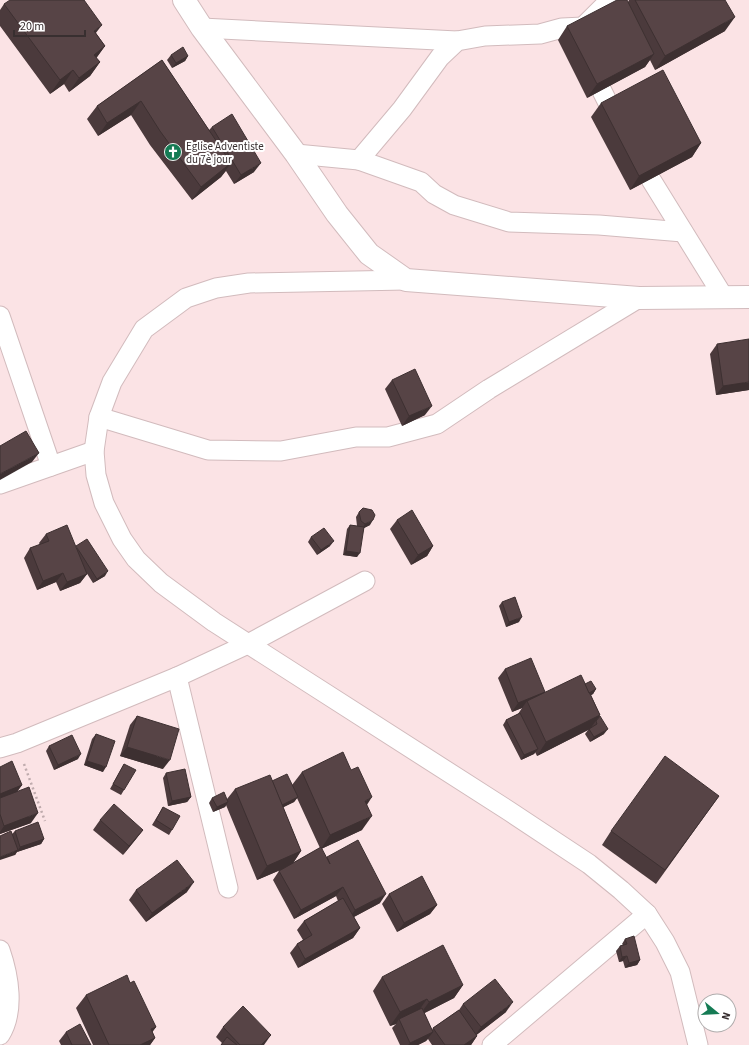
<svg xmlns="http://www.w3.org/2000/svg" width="749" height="1045" font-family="'Source Sans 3',sans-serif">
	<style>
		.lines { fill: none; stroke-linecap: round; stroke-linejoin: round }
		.street-casing { stroke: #d2bbbd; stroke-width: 21 }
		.secondary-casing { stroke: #d2bbbd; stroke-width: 24 }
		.path { stroke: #bfabad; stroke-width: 2.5; stroke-dasharray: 2 3; stroke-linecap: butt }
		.street { stroke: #fff; stroke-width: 19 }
		.secondary { stroke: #fff; stroke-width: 22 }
		.wall { fill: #4b3a3c; fill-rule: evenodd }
		.shaded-wall { fill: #3d3031 }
		.building { fill: #574446; stroke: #3d3031 }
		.labels { text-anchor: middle; stroke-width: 4; stroke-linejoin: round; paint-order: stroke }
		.poi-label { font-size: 11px; fill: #382f30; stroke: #fff; text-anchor: start }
	</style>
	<rect width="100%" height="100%" fill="#fbe3e5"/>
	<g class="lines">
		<g class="street-casing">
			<g id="street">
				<polyline points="584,26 610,0"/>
				<polyline points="202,28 457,41"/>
				<polyline points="594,67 599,85 618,123"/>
				<polyline points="296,154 359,160 402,109 440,57 457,41 485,36 540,34 562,28 583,27"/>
				<polyline points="637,157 723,296"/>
				<polyline points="359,160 421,182 434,194 454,205 509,222 599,225 683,232"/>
				<polyline points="406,280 249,283 216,288 186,298 144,329 112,382 99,417 94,451 96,475 104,503 122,539 136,559 161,583 214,622 509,811 589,864 621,890 647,914 665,942 680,972 698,1045"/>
				<polyline points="0,316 51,466"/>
				<polyline points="99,417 208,450 281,451 356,437 388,437 437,424 489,389 639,298"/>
				<polyline points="0,484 94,451"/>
				<polyline points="177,677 228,888"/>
				<polyline points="0,748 17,743 177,677 248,644 365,581"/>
				<path d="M 0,950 C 9,976 15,1011 0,1035"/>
				<polyline points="492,1045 647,914"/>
			</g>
		</g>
		<g class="secondary-casing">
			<polyline id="secondary" points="184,0 202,28 296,154 337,214 369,254 406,280 639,298 749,297"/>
		</g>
		<polyline class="path" points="24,764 45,821"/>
		<use href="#street" class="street"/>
		<use href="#secondary" class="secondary"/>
	</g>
	<g class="wall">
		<polygon points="629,0 725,0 725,31 655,70 650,60 645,67 587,98 558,40 567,26 628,2"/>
		<polygon points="4,4 96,33 105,46 96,58 100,62 90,76 69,92 64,84 50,94 0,26 0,10"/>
		<polygon points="171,55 188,56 185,61 172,68 167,60"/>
		<polygon points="162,60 209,130 212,127 254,172 234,184 226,171 221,177 192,200 150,145 131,115 98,136 87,119 97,106"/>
		<polygon points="601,103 701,143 692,157 630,190 591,117"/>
		<polygon points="717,344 749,390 716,395 710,354"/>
		<polygon points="392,380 425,415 402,426 385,389"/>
		<polygon points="359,512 370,525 364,528 357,557 343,555 347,529 350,525 357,526 356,517"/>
		<polygon points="397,520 433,546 427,556 411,565 390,529"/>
		<polygon points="46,534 76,547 105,576 93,583 86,572 87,574 80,583 60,591 56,582 37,590 24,558 30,548 40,545 39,543"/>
		<polygon points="311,537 330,546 317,555 308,542"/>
		<polygon points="502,602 519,622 506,627 499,606"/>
		<polygon points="505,669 545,692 544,693 585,684 596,689 593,694 591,695 600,715 599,716 604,734 590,742 585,734 588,730 537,756 535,752 534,754 521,760 503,725 506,720 518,714 522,708 512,712 498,678"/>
		<polygon points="137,716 163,769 120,756 130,725"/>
		<polygon points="96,734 103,772 84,765 92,739"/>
		<polygon points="49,746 78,759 54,770 46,751"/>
		<polygon points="124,764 124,790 121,795 110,789"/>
		<polygon points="0,767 22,785 17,792 31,823 0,834"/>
		<path d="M 302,772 L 367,805 L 362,830 L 321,849 L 326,858 L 327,857 L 380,903 L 354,917 L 360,928 L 353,938 L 298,968 L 290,953 L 297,944 L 303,940 L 297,930 L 304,921 L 338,901 L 336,896 L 294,919 L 273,880 L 279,871 L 285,868 L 257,880 L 226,805 L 225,807 L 213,812 L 209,803 L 212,798 L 227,799 L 235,789 L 272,781 L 292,785 ZM 297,798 L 320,848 L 293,863 L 301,851 L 283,807 L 294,802 Z"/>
		<polygon points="166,773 191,797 187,802 168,806 163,778"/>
		<polygon points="719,796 656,884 602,845 611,831"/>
		<polygon points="163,807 172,830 169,835 152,825 160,812"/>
		<polygon points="100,820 143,830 136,839 123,855 93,830"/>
		<polygon points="15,831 44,839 41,844 17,852 15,855 12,834"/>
		<polygon points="136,890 187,892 146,922 129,900"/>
		<polygon points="389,894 437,905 430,914 397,932 382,904"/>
		<polygon points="625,939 640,960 637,965 625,968 623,961 619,962 616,951 620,946 623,945 622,944"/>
		<polygon points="382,977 463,985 454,998 424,1013 432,1030 433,1028 459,1010 463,1004 506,1012 476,1035 477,1036 471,1045 432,1045 428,1039 426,1041 418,1045 400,1045 392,1028 396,1024 390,1026 373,991"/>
		<polygon points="130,983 156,1027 152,1032 155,1038 150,1045 93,1045 76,1008 86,995"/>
		<polygon points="223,1027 264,1045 221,1045 222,1043 216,1037"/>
		<polygon points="66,1032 91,1045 61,1045 59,1041"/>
	</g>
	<g class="shaded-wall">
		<polygon points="735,17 725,31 655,70 665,56"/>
		<polygon points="102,25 92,38 94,31"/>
		<polygon points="105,46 95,60 94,55"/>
		<polygon points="654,54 645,67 587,98 597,84"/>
		<polygon points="188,56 185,61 172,68 176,63"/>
		<polygon points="100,62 90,76 69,92 79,78"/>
		<polygon points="73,70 64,84 50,94 60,80"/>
		<polygon points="141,101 131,115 98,136 107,123"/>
		<polygon points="701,143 692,157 630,190 639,176"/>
		<polygon points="231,163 221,177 192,200 201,187"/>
		<polygon points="261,163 254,172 234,184 241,175"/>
		<polygon points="749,382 749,390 716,395 723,386"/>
		<polygon points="432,406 425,415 402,426 409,416"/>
		<polygon points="39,453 32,462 0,480 0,474"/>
		<polygon points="373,520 370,525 362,529 365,524"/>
		<polygon points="334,541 330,546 317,555 321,550"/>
		<polygon points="433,546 427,556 411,565 418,555"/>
		<polygon points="346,551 360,553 357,557 343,555"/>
		<polygon points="108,571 105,576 93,583 97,579"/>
		<polygon points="63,573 56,582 37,590 43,581"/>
		<polygon points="87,574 80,583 60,591 67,582"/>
		<polygon points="522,617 519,622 506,627 509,622"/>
		<polygon points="596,689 593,694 584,699 587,694"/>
		<polygon points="545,692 538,701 527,701 522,708 512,712 518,703"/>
		<polygon points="600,715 590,729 589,729 588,730 537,756 546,742"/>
		<polygon points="608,729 604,734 590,742 594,737"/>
		<polygon points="127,747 170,760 163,769 120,756"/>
		<polygon points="538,749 534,754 521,760 524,755"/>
		<polygon points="81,754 78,759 54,770 58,765"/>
		<polygon points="87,761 106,767 103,772 84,765"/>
		<polygon points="22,785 15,794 0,801 0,794"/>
		<polygon points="191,797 187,802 168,806 172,801"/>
		<polygon points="298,797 294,802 278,810 282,805"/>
		<polygon points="372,797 363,811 365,801"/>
		<polygon points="228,802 225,807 213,812 217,807"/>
		<polygon points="38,813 31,823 0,834 0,832 4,826"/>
		<polygon points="372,816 362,830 321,849 330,835"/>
		<polygon points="143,830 136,839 123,855 129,846"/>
		<polygon points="44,839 41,844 17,852 20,847"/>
		<polygon points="18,850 15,855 0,860 0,857"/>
		<polygon points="301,851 292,865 257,880 267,866"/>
		<polygon points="194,882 187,892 146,922 152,913"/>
		<polygon points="343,887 336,896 294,919 301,910"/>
		<polygon points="386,894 380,903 348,920 355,910"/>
		<polygon points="437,905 430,914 397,932 404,923"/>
		<polygon points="360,928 353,938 298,968 305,959"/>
		<polygon points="627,956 623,961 619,962 622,957"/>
		<polygon points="640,960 637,965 625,968 629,963"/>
		<polygon points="463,985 454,998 419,1016 429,1002"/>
		<polygon points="427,999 417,1013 399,1019 396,1024 390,1026 400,1012"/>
		<polygon points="513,1002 506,1012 474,1037 481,1027"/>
		<polygon points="156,1027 146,1041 151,1029"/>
		<polygon points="433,1032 426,1041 418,1045 408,1045 410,1043"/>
		<polygon points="271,1035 264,1045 261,1045"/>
		<polygon points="477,1036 471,1045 464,1045"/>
		<polygon points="155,1038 150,1045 140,1045"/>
	</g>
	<g class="building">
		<polygon points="10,0 84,0 102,25 94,31 105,46 94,55 100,62 79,78 73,70 60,80 4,4"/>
		<polygon points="617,0 627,0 654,54 597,84 567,26"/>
		<polygon points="635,0 725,0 735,17 665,56"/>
		<polygon points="183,47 188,56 176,63 171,55"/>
		<polygon points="162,60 231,163 201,187 160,131 141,101 107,123 97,106"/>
		<polygon points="663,70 701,143 639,176 601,103"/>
		<polygon points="232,114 261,163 241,175 212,127"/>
		<polygon points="749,339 749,382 723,386 717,344"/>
		<polygon points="415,369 432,406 409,416 392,380"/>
		<polygon points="26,431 39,453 0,474 0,446"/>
		<polygon points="363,508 372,510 375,515 373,520 365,524 361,521 359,512"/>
		<polygon points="412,510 433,546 418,555 397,520"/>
		<polygon points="67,525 87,574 67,582 63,573 43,581 30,548 49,541 46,534"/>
		<polygon points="350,525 364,527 360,553 346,551"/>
		<polygon points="324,528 334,541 321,550 311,537"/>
		<polygon points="87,539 108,571 97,579 76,546"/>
		<polygon points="515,597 522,617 509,622 502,602"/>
		<polygon points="531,658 545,692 518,703 505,669"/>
		<polygon points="581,675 600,715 546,742 527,701"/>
		<polygon points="591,681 596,689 589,693 585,684"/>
		<polygon points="520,713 538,749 524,755 506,720"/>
		<polygon points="137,716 179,729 170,760 127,747"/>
		<polygon points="600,716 608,729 594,737 589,729 597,724 596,721"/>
		<polygon points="96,734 115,741 106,767 87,761"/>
		<polygon points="72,735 81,754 58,765 49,746"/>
		<polygon points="343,752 351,770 358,767 372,797 365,801 372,816 330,835 302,772"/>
		<polygon points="665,756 719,796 665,870 611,831"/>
		<polygon points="12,761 22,785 0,794 0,767"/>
		<polygon points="124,764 136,770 124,790 113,784"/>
		<polygon points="185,769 191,797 172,801 166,773"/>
		<polygon points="287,774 298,797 282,805 272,781"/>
		<polygon points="270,775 301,851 267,866 235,789"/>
		<polygon points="29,787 38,813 4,826 0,814 0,798"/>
		<polygon points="224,792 228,802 217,807 212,798"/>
		<polygon points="114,804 143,830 129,846 100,820"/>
		<polygon points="163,807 180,816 172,830 156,820"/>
		<polygon points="38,822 44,839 20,847 15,831"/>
		<polygon points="11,831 18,850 0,857 0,836"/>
		<polygon points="358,840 386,894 355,910 343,887 301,910 279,871 321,847 330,864 327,857"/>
		<polygon points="177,860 194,882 152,913 136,890"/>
		<polygon points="422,876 437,905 404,923 389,894"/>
		<polygon points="343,898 360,928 305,959 297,944 312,935 304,921"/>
		<polygon points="634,936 640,960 629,963 627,956 622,957 620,946 627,944 625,939"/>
		<polygon points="443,945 463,985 429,1002 427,999 400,1012 382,977"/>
		<polygon points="127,975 130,983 134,981 156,1027 151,1029 155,1038 140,1045 109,1045 86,995"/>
		<polygon points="495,979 513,1002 481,1027 463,1004"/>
		<polygon points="243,1006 271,1035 261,1045 240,1045 223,1027"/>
		<polygon points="422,1008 433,1032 410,1043 399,1019"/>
		<polygon points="459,1010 477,1036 464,1045 445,1045 433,1028"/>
		<polygon points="80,1024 91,1045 72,1045 66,1032"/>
		<polygon points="227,1037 237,1045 221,1045"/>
	</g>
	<defs>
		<g id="church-disc" transform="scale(0.9)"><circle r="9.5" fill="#157b54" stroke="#fff"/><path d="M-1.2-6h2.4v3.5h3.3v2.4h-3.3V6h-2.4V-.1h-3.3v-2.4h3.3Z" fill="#fff"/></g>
	</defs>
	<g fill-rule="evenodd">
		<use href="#church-disc" x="173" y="152"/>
	</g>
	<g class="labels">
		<g class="poi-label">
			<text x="186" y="150">Eglise Adventiste<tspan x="186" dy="13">du 7è jour</tspan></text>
		</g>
	</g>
	<g transform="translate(717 1013) rotate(108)"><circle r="19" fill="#ffffff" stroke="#afacac"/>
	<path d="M0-3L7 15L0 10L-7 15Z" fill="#157b54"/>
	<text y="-6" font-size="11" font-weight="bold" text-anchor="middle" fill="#382f30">N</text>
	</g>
	<path d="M14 30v6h71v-6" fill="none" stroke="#382f30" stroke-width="2"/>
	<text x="20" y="30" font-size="12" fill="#382f30" stroke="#ffffff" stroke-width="3" paint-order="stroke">20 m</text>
</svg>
